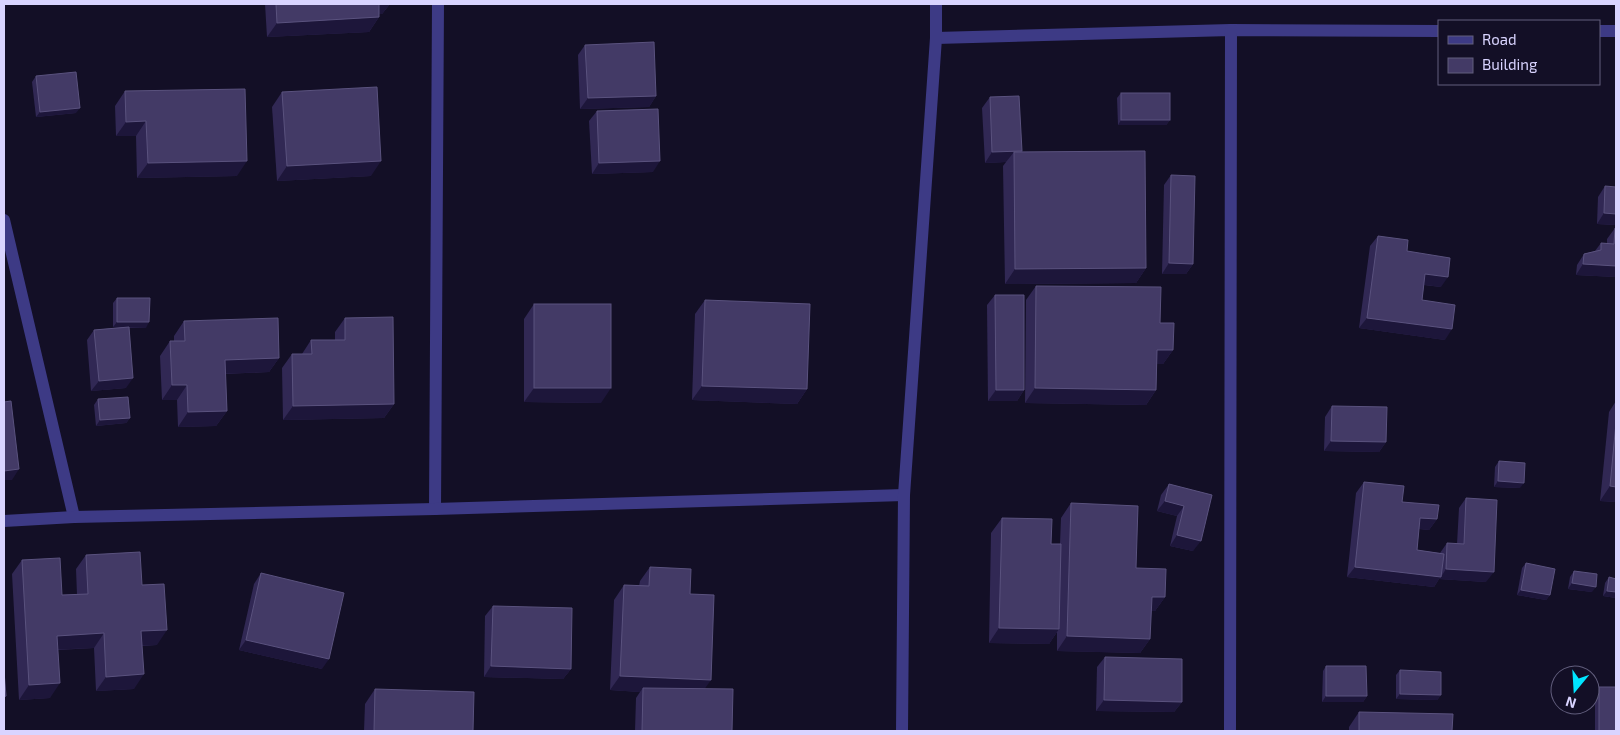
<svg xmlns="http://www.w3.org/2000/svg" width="1620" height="735" font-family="'Exo 2',sans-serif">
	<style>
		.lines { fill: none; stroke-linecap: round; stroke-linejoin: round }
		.minor { stroke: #3d3a85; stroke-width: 12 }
		.wall { fill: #312854 }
		.shaded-wall { fill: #1d163a }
		.building { fill: #433a66; stroke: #5a527e }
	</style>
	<rect width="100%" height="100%" fill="#130f26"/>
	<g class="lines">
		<g class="minor">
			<polyline points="1599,31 1616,31"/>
			<polyline points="936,38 1231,30 1439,31"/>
			<polyline points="4,220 74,517"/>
			<polyline points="435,509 438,4"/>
			<polyline points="4,521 74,517 435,509 904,495"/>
			<polyline points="902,731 904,495 936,38 936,4"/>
			<polyline points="1230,731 1231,30"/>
		</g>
	</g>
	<g class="wall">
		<polygon points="265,4 390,4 382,14 379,14 379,17 369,32 267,37"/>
		<polygon points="585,45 656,96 649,107 580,109 578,55"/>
		<polygon points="36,76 76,113 36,117 32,82"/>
		<polygon points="125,91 237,176 137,178 136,136 116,136 115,106"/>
		<polygon points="282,92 371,176 277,181 272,107"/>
		<polygon points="1121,93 1170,120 1166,125 1118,125 1117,98"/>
		<polygon points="990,97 1022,151 1146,268 1136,283 1005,284 1003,166 1006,162 985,163 982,108"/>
		<polygon points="597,111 653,172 592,174 589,121"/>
		<polygon points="1171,175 1193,264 1186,274 1162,274 1164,185"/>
		<polygon points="1605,186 1616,225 1597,224 1598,197"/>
		<polygon points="1615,228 1616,277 1576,275 1577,265 1584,254 1595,251 1601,243 1607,243 1607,239"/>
		<polygon points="1378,236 1407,251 1441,287 1424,285 1422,300 1445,340 1359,328 1370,246"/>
		<polygon points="1036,286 1160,323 1173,350 1163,364 1157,364 1156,390 1146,405 1025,403 1026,300"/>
		<polygon points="995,295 1024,390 1017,401 988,401 987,305"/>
		<polygon points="117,298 146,328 129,328 126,388 91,391 87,340 94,330 122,327 113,327 113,303"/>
		<polygon points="705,300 807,389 797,404 692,400 695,314"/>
		<polygon points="534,304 601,403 524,402 524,319"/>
		<polygon points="345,318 394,404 384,418 283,420 282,368 292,354 302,354 311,340 335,340 335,332"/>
		<polygon points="184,321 279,358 269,372 225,374 227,411 216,426 178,427 177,400 162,400 160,356 170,341 174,341 174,336"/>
		<polygon points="98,399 130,418 126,423 96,426 94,405"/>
		<polygon points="1616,401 1616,502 1600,501 1609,412"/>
		<polygon points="1332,406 1386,442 1379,452 1324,451 1325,417"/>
		<polygon points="1499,461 1520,488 1494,487 1495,467"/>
		<polygon points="1364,482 1437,519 1429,530 1419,529 1417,550 1440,553 1447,543 1457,544 1459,508 1466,498 1486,582 1439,579 1434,587 1347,577 1356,493"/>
		<polygon points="1169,484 1212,495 1193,551 1170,546 1177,516 1157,511 1161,495"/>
		<polygon points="1071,503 1165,597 1155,611 1151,611 1150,639 1140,653 1057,651 1057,632 1049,644 989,643 991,533 1002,518 1051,544 1060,544 1061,518"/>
		<polygon points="86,555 142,585 157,645 142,646 134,689 96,691 94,648 58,650 50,698 19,700 12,574 22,560 62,595 77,595 76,569"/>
		<polygon points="1526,563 1550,595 1546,600 1517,595 1522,568"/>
		<polygon points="650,567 690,594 704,689 732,731 635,731 636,698 640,692 610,690 614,600 624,585 639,586 640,581"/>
		<polygon points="1574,571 1592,592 1568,589 1570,577"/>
		<polygon points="261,573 322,669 239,650 254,584"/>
		<polygon points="1609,577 1616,579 1616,598 1603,596 1605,583"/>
		<polygon points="493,606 571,669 563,679 484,677 485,616"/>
		<polygon points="1105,657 1182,702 1174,712 1096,711 1097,667"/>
		<polygon points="1326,666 1367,696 1363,702 1322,702 1323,671"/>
		<polygon points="1400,670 1441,695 1437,700 1396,699 1396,675"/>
		<polygon points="1599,687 1616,731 1595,731 1595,692"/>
		<polygon points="375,689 473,731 364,731 365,704"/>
		<polygon points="1359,712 1452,731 1349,731 1349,727"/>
	</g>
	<g class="shaded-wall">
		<polygon points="376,4 390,4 382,14 368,15"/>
		<polygon points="379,17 369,32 267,37 277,23"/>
		<polygon points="656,96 649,107 580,109 588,98"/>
		<polygon points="80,108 76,113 36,117 40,112"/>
		<polygon points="1121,120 1170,120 1166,125 1118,125"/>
		<polygon points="146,121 136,136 116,136 126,122"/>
		<polygon points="1022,151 1014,152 1006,162 985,163 992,152"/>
		<polygon points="247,161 237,176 137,178 148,163"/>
		<polygon points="381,161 371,176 277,181 287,166"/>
		<polygon points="660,161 653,172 592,174 599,163"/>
		<polygon points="1604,213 1616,214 1616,225 1597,224"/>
		<polygon points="1169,263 1193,264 1186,274 1162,274"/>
		<polygon points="1583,264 1616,266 1616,277 1576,275"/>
		<polygon points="1146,268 1136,283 1005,284 1015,269"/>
		<polygon points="1425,274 1448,277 1441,287 1418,284"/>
		<polygon points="1367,318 1452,329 1445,340 1359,328"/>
		<polygon points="117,322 149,322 146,328 113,327"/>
		<polygon points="1157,350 1173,350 1163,364 1147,364"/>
		<polygon points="279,358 269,372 215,374 225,360"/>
		<polygon points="133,378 126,388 91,391 99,381"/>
		<polygon points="172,385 187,385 177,400 162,400"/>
		<polygon points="702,386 807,389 797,404 692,400"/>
		<polygon points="534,388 611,388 601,403 524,402"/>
		<polygon points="1035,388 1156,390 1146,405 1025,403"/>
		<polygon points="996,390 1024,390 1017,401 988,401"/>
		<polygon points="394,404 384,418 283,420 293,406"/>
		<polygon points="227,411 216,426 178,427 188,412"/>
		<polygon points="130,418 126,423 96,426 100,420"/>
		<polygon points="1331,441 1386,442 1379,452 1324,451"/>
		<polygon points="19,469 12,480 4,480 4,471"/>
		<polygon points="1498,481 1524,483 1520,488 1494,487"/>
		<polygon points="1610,486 1616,487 1616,502 1600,501"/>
		<polygon points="1165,501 1184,506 1177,516 1157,511"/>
		<polygon points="1420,518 1437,519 1429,530 1413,528"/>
		<polygon points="1177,535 1201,541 1193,551 1170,546"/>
		<polygon points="1355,567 1441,577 1446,569 1494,572 1486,582 1439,579 1434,587 1347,577"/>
		<polygon points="1572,583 1596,587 1592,592 1568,589"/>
		<polygon points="1521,590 1550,595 1546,600 1517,595"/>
		<polygon points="1607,591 1616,592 1616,598 1603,596"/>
		<polygon points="1152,597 1165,597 1155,611 1142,611"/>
		<polygon points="999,628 1059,629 1049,644 989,643"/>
		<polygon points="167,630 157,645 131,646 141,631"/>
		<polygon points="104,633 94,648 47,650 57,636"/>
		<polygon points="1067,636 1150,639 1140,653 1057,651"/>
		<polygon points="246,640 329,659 322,669 239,650"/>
		<polygon points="491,666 571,669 563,679 484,677"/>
		<polygon points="144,674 134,689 96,691 106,677"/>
		<polygon points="620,676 711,680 701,694 643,688 640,692 610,690"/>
		<polygon points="60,683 50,698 19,700 29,685"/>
		<polygon points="1400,694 1441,695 1437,700 1396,699"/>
		<polygon points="1326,696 1367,696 1363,702 1322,702"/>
		<polygon points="1104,700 1182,702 1174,712 1096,711"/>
	</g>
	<g class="building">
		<polygon points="276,4 379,4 379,17 277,23"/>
		<polygon points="654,42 656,96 588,98 585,45"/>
		<polygon points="76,72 80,108 40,112 36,76"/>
		<polygon points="377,87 381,161 287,166 282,92"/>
		<polygon points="245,89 247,161 148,163 146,121 126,122 125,91"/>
		<rect x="1121" y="93" width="49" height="27"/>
		<polygon points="1019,96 1022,151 992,152 990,97"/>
		<polygon points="658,109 660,161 599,163 597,111"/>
		<polygon points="1145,151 1146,268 1015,269 1014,152"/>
		<polygon points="1171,175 1195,176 1193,264 1169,263"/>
		<polygon points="1605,186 1616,187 1616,214 1604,213"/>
		<polygon points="1615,228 1616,228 1616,266 1583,264 1584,254 1601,250 1601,243 1614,244"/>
		<polygon points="1378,236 1408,240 1407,251 1450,258 1448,277 1425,274 1422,300 1455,305 1452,329 1367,318"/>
		<polygon points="1036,286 1161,287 1160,323 1174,323 1173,350 1157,350 1156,390 1035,388"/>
		<polygon points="995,295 1024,295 1024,390 996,390"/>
		<polygon points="117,298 150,298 149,322 117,322"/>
		<polygon points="705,300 810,304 807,389 702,386"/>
		<rect x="534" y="304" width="77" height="84"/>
		<polygon points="393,317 394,404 293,406 292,354 312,354 311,340 345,340 345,318"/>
		<polygon points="278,318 279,358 225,360 227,411 188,412 187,385 172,385 170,341 185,341 184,321"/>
		<polygon points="129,327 133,378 99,381 94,330"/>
		<polygon points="128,397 130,418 100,420 98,399"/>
		<polygon points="11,401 19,469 4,471 4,402"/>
		<polygon points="1332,406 1387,407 1386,442 1331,441"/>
		<polygon points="1616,423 1616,487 1610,486"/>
		<polygon points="1499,461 1525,463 1524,483 1498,481"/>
		<polygon points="1364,482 1404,486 1402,502 1439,505 1437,519 1420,518 1417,550 1444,554 1441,577 1355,567"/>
		<polygon points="1169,484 1212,495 1201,541 1177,535 1184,506 1165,501"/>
		<polygon points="1466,498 1497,500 1494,572 1446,569 1447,543 1464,544"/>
		<polygon points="1071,503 1138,506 1136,568 1166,569 1165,597 1152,597 1150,639 1067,636"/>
		<polygon points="1002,518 1052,519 1051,544 1061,544 1059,629 999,628"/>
		<polygon points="140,552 142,585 164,584 167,630 141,631 144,674 106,677 104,633 57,636 60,683 29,685 22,560 60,558 62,595 88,594 86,555"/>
		<polygon points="1526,563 1555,569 1550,595 1521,590"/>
		<polygon points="650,567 691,569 690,594 714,595 711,680 620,676 624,585 649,586"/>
		<polygon points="1574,571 1597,574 1596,587 1572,583"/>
		<polygon points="261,573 344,593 329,659 246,640"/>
		<polygon points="1609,577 1616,579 1616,592 1607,591"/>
		<polygon points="493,606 572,608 571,669 491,666"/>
		<polygon points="1105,657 1182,659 1182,702 1104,700"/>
		<polygon points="1326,666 1366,666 1367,696 1326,696"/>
		<polygon points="1400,670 1441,672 1441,695 1400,694"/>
		<polygon points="4,671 6,696 4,697"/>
		<rect x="1599" y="687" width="17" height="44"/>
		<polygon points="643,688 733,689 732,731 642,731"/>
		<polygon points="375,689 474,692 473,731 374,731"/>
		<polygon points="1359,712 1453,714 1452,731 1359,731"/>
	</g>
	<rect width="1620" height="735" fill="none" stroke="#d9d4ff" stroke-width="10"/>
	<rect x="1438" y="20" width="162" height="65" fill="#130f26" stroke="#625e7d"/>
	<rect x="1448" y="36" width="25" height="8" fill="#3d3a85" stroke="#625e7d"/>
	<text x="1482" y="45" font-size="15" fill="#d9d4ff">Road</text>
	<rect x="1448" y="58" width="25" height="15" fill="#433a66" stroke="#625e7d"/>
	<text x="1482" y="70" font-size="15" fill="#d9d4ff">Building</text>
	<g transform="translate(1575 690) rotate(198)"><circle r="24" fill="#130f26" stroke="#625e7d"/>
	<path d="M0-4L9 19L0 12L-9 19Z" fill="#00e5ff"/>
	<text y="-8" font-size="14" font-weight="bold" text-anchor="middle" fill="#d9d4ff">N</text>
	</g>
</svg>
